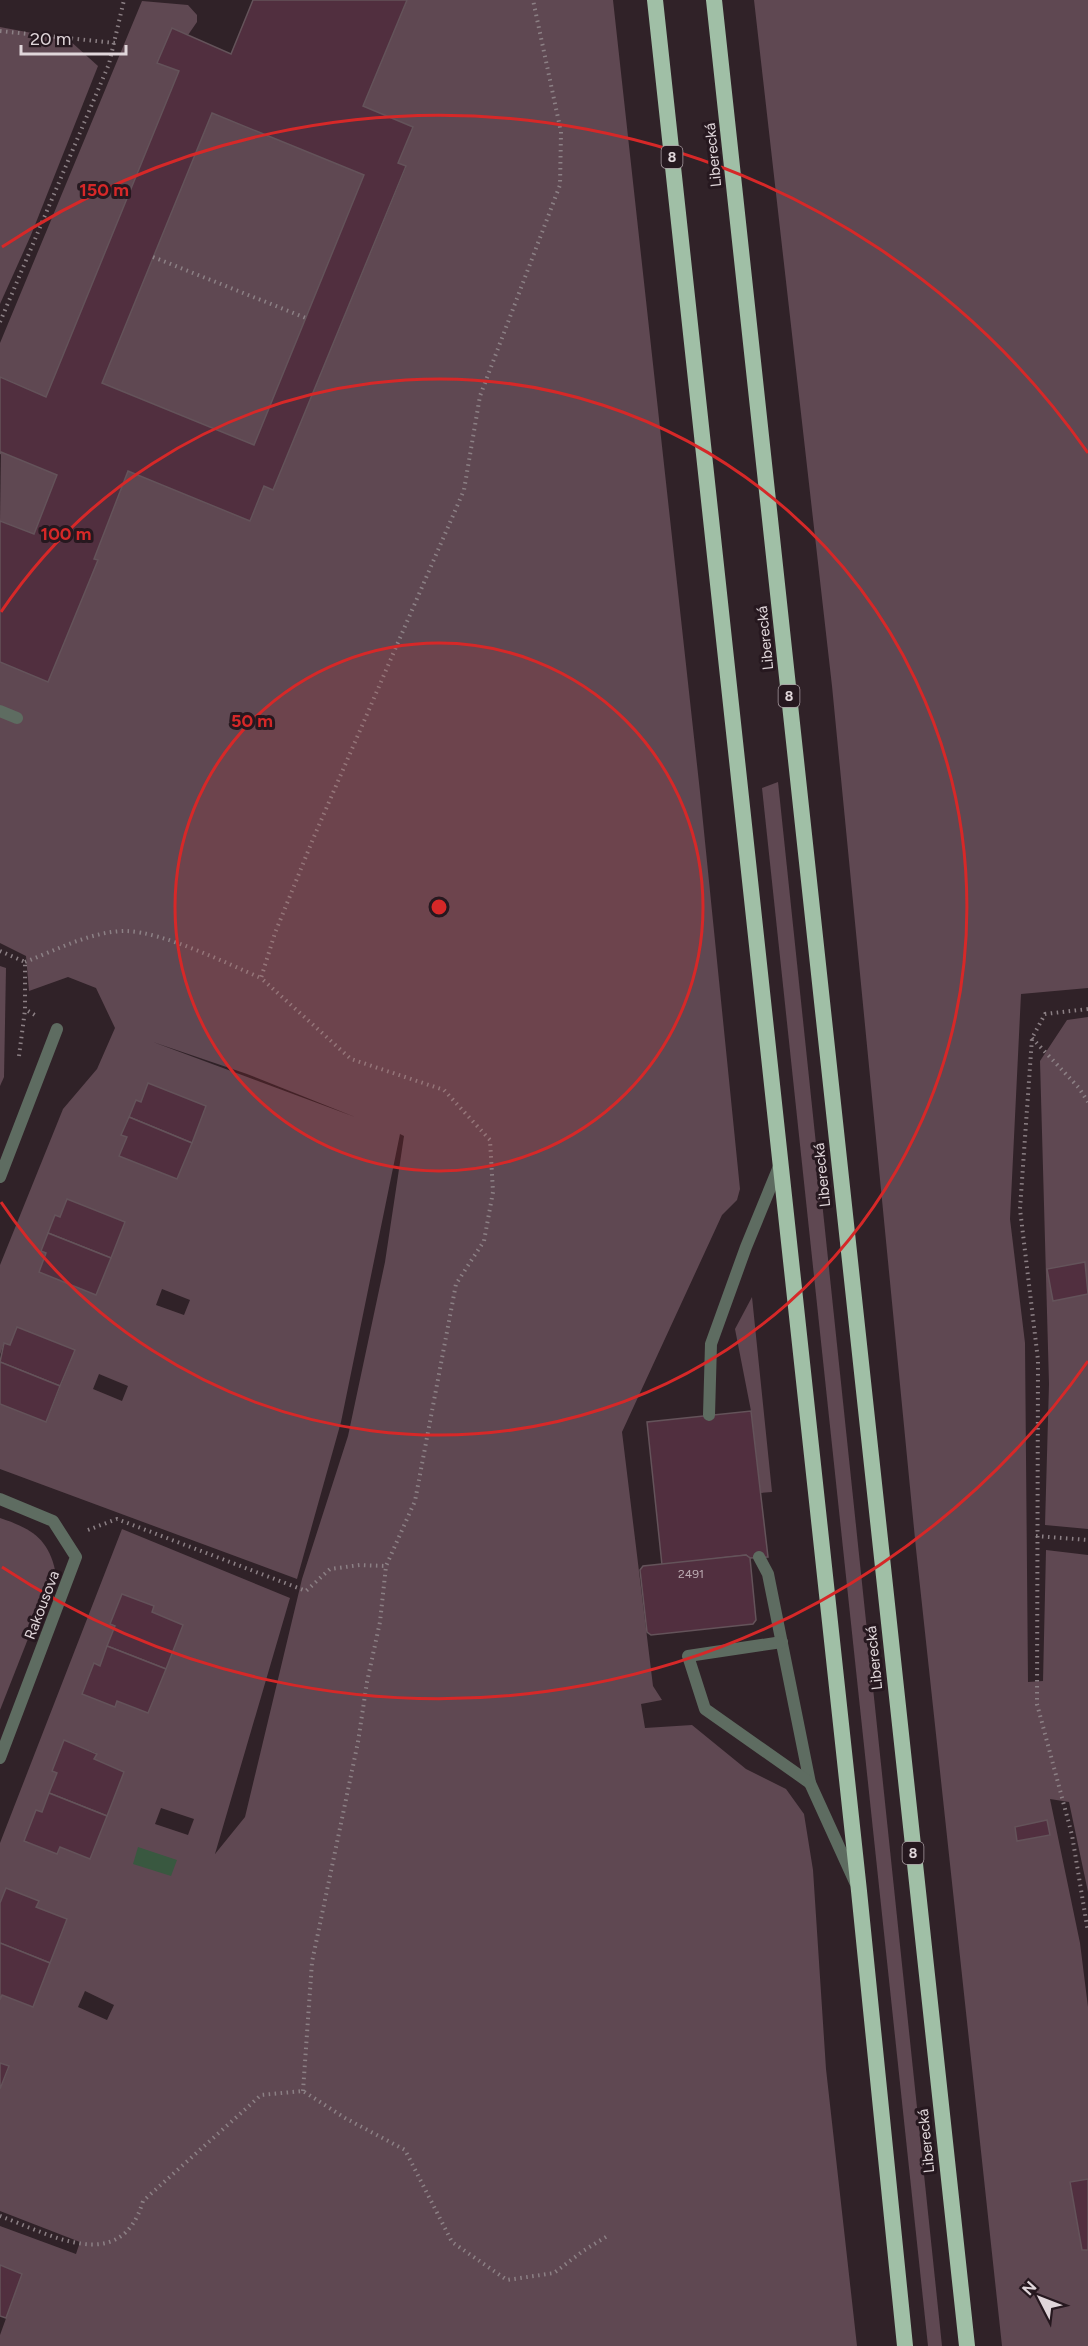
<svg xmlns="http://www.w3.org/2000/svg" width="1088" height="2346" font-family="Figtree,sans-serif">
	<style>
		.green { fill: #5f4852; fill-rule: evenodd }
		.water { fill: #395840 }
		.building { fill: #512f3f; stroke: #64535a; stroke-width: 1.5; fill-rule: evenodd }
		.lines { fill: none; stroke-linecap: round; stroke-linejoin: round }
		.path { stroke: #8c8085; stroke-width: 4; stroke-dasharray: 1.5 4.5; stroke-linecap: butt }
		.service { stroke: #5e6c61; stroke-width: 12 }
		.minor { stroke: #5e6c61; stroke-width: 12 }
		.trunk { stroke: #a0bfa6; stroke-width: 16 }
		.ring { fill: none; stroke: #d62828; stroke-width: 3 }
		.labels { text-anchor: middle; stroke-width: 6; stroke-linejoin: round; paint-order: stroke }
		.number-label { font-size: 12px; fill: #bcacb3 }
		.shield { fill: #26181f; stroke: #a89da2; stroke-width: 1.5 }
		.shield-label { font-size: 14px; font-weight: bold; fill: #e0d6da }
		.street-label { font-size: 15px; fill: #e0d6da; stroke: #26181f }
		.centre { fill: #d62828; stroke: #26181f; stroke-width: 3 }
		.ring-label { font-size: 18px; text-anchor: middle; font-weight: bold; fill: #d62828; stroke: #26181f; stroke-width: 6; stroke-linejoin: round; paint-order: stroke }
	</style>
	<rect width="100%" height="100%" fill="#302228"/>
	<g class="green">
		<path d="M 407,0 L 613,0 L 700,792 L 740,1189 L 737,1200 L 722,1215 L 622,1432 L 653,1686 L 662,1700 L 641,1704 L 645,1728 L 692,1725 L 746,1769 L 786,1789 L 804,1814 L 813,1870 L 826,2069 L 857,2346 L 0,2346 L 0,2335 L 22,2274 L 0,2265 L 0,2226 L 76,2254 L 80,2242 L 0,2211 L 0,2089 L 9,2067 L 0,2063 L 0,2000 L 2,1995 L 33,2007 L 67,1919 L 36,1907 L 38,1901 L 6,1888 L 0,1903 L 0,1843 L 122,1529 L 290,1598 L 215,1854 L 245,1817 L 302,1579 L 348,1436 L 385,1262 L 404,1136 L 400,1134 L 341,1422 L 297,1579 L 0,1469 L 0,1404 L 46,1422 L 75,1350 L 17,1327 L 10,1345 L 4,1343 L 0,1355 L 0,1265 L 63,1109 L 97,1069 L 115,1028 L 96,988 L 68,977 L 29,991 L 26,956 L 0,943 L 0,662 L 97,560 L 94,559 L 128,471 L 250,521 L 264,486 L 273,490 L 406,167 L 398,163 L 363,106 ZM 153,1042 L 247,1074 L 355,1117 ZM 136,1100 L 192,1143 L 177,1179 L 120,1156 L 127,1137 L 121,1135 ZM 67,1199 L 125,1222 L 96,1294 L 39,1272 L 46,1253 L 41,1251 L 55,1216 L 60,1217 ZM 162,1289 L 190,1300 L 184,1315 L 156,1305 ZM 99,1374 L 128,1386 L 122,1401 L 93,1389 ZM 122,1594 L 154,1606 L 152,1612 L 183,1625 L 148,1713 L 117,1701 L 115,1707 L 95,1664 L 100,1666 L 115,1626 L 110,1624 ZM 64,1741 L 96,1753 L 94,1759 L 124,1772 L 90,1859 L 60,1847 L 57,1854 L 42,1812 L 57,1773 L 52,1771 ZM 161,1808 L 194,1819 L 188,1835 L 155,1824 ZM 85,1991 L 114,2005 L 107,2020 L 78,2007 Z"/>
		<polygon points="754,0 1088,0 1088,988 1021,994 1010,1219 1025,1343 1028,1682 1043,1681 1046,1550 1088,1555 1088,1892 1069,1802 1050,1799 1080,1943 1088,2007 1088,2346 1002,2346 916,1549 832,686"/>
		<polygon points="142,1 188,5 197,15 197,22 188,35 172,28 158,62 179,71 46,397 0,377 0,343"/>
		<polygon points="0,27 69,40 98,66 31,235 0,304"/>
		<polygon points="212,113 364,175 254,445 102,383"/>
		<polygon points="1,452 57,475 34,534 0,521"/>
		<polygon points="778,782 942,2346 928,2346 762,788"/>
		<polygon points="0,966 6,968 4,1077 0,1086"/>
		<polygon points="1088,1017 1088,1529 1045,1525 1049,1384 1040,1061 1067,1020"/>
		<polygon points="752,1297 772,1492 760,1493 751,1411 735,1329"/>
		<path d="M 0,1518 C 30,1528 48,1538 55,1570 L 0,1710 Z"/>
	</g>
	<polygon class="water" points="138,1847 177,1860 171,1876 133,1864"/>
	<g class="building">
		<path d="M 253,0 L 407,0 L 363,106 L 413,127 L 398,163 L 406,166 L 273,490 L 264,486 L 250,521 L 128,471 L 94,559 L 98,560 L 48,682 L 0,662 L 0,521 L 34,534 L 57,475 L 1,452 L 0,454 L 0,377 L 46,397 L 179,71 L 157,63 L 172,28 L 231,54 ZM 212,113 L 364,175 L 254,445 L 102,383 Z"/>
		<polygon points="148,1083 206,1106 192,1143 129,1117 136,1100 141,1102"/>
		<polygon points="129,1117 192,1143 177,1179 119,1156 127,1137 121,1135"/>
		<polygon points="67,1199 125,1222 111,1258 48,1233 55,1215 60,1217"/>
		<polygon points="48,1233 111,1258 96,1295 39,1272 46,1253 41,1251"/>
		<polygon points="1085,1262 1088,1294 1053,1301 1047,1269"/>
		<polygon points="17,1327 75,1350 60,1386 0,1362 4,1343 10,1345"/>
		<polygon points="0,1362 60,1386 46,1422 0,1404"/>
		<polygon points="751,1411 768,1557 750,1558 746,1555 662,1565 647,1422"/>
		<polygon points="746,1555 750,1558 756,1620 753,1624 651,1635 647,1632 640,1570 643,1566"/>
		<polygon points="122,1594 154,1606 152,1612 183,1625 166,1669 107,1646 115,1626 110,1624"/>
		<polygon points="107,1646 166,1669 148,1713 117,1701 115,1707 82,1694 94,1663 100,1666"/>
		<polygon points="64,1740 97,1754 94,1759 124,1772 107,1816 49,1793 57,1773 52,1771"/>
		<polygon points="49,1793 107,1816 90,1859 60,1847 57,1854 24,1841 36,1810 42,1812"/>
		<polygon points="1047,1820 1050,1835 1017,1841 1015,1827"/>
		<polygon points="6,1888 39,1901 36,1907 67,1919 50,1963 0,1943 0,1903"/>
		<polygon points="0,1943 50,1963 33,2007 2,1995 0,2000"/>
		<polygon points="0,2063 9,2066 0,2089"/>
		<polygon points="1088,2179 1088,2250 1082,2250 1070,2182"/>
		<polygon points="0,2265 22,2274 6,2318 0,2316"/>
	</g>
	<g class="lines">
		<g class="path">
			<polyline points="0,31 115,43"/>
			<polyline points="153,257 306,318"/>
			<polyline points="0,322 109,64 124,0"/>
			<polyline points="0,951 25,962 25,1009 38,1017"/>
			<path d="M 25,962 C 56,950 92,931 126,931 C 163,932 226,963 261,978"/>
			<polyline points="1088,1009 1045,1014 1032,1038 1020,1209 1038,1360 1037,1704 1072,1835 1088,1932"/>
			<polyline points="1032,1038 1079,1088 1088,1102"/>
			<polyline points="19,1056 25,1010"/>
			<polyline points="88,1530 117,1519 306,1591 330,1569 360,1565 386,1566"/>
			<polyline points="1036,1536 1088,1540"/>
			<polyline points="303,2091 312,1962 358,1742 367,1682 380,1622 386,1566 415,1501 456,1284 484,1241 493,1192 490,1140 444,1090 351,1059 261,978 275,933 313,839 464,490 480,396 560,185 561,132 533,0"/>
			<path d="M 0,2216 C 50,2234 121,2277 143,2201 L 261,2095 L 303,2091 L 345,2118 L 405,2150 L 452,2242 L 507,2280 L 554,2273 L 583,2251 L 609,2235"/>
		</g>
		<g class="service">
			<polyline points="0,711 17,718"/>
			<polyline points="709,1415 711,1344 746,1247 780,1164"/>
			<polyline points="759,1557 768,1574 810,1783 855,1882"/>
			<polyline points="782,1642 688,1656 705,1709 810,1783"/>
		</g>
		<g class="minor">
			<polyline points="0,1177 57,1029"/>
			<polyline points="0,1499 53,1521 76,1557 0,1758"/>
		</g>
		<g class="trunk">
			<polyline points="655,0 859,1891 905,2346"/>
			<polyline points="714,0 967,2346"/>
		</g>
	</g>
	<circle cx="439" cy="907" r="264" fill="#d62828" fill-opacity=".12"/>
	<g class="ring">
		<circle cx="439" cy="907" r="264"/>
		<path d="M1 612A528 528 0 1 1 1 1202"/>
		<path d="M1088 1361A792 792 0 0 1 2 1567M2 247A792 792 0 0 1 1088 453"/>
	</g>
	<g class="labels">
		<g class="number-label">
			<text x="691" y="1578">2491</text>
		</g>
		<g class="shield">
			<rect x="661.5" y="146" width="21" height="22" rx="4.5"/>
			<rect x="778.5" y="685" width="21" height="22" rx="4.5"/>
			<rect x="902.5" y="1842" width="21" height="22" rx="4.5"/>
		</g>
		<g class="shield-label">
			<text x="672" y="162">8</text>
			<text x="789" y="701">8</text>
			<text x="913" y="1858">8</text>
		</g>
		<g class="street-label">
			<text transform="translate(713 155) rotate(-96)" y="5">Liberecká</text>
			<text transform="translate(765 638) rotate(-96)" y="5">Liberecká</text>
			<text transform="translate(822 1175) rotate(-96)" y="5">Liberecká</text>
			<text transform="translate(42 1605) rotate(-69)" y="5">Rakousova</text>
			<text transform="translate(874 1658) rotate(-96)" y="5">Liberecká</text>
			<text transform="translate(926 2141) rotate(-96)" y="5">Liberecká</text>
		</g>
	</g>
	<circle cx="439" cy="907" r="9" class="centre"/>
	<g class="ring-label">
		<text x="104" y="196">150 m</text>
		<text x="66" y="540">100 m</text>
		<text x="252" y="727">50 m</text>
	</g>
	<g transform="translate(1040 2298) rotate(312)" stroke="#26181f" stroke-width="4.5" paint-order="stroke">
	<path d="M0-4.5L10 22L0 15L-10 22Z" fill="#e0d6da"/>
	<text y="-9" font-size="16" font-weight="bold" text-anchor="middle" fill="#e0d6da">N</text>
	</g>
	<path d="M21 45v9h105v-9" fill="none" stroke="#e0d6da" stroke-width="3"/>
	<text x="30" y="45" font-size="18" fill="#e0d6da" stroke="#26181f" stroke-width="4.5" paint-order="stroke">20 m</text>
</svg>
